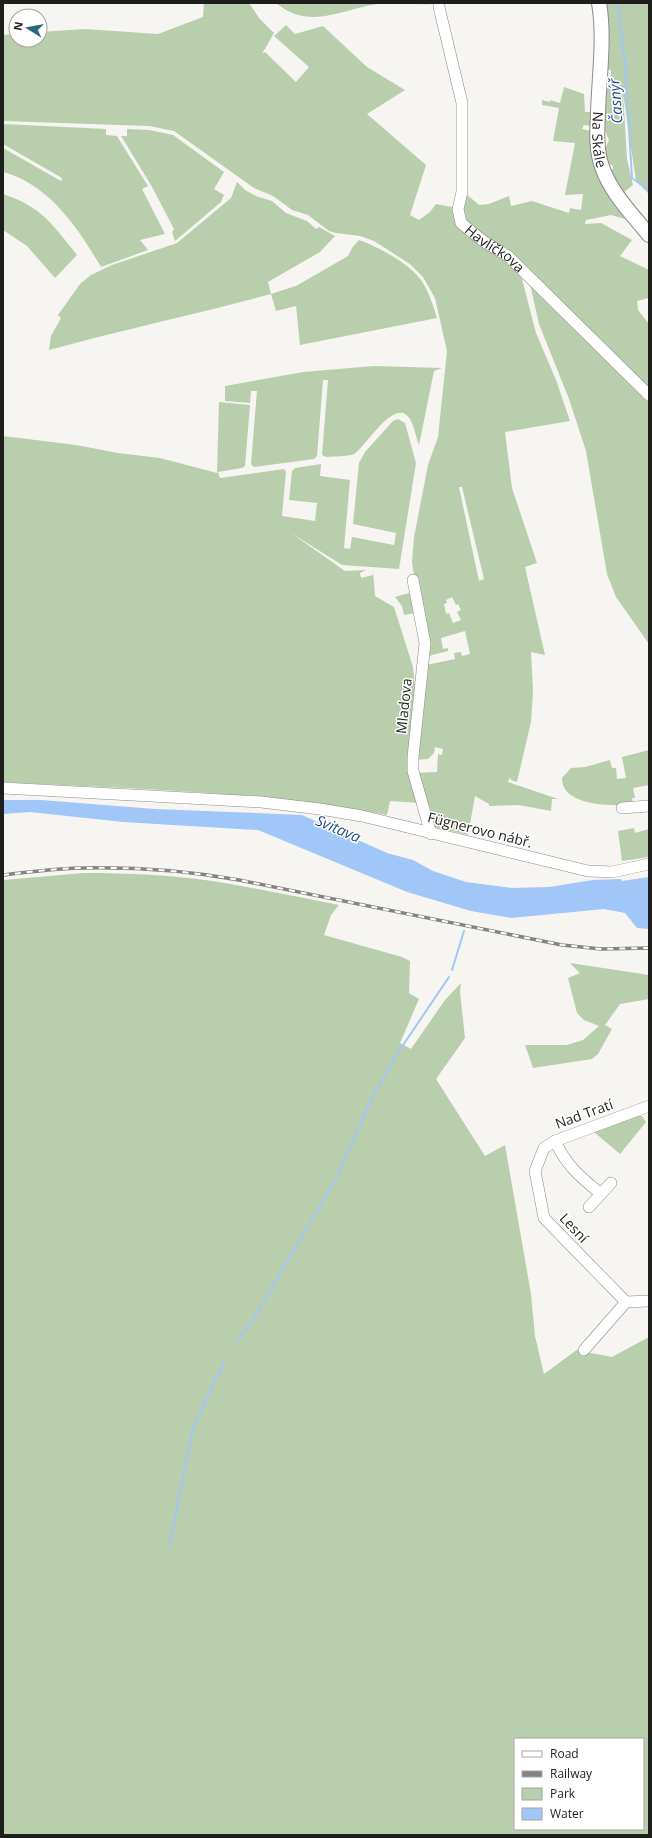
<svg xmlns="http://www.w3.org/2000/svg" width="652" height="1838" font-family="'Open Sans',sans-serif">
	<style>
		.green { fill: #b9ceac; fill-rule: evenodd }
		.water { fill: #a1c7f8 }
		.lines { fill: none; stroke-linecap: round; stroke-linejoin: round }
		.stream { stroke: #a1c7f8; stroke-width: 2 }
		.minor-casing { stroke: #8c8b87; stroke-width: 12 }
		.major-casing { stroke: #8c8b87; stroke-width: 16 }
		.minor { stroke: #fff; stroke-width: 11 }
		.major { stroke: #fff; stroke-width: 14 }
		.rail-casing { stroke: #838380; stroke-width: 3.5 }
		.rail { stroke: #fff; stroke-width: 2; stroke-dasharray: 6; stroke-linecap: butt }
		.labels { text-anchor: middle; stroke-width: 3; stroke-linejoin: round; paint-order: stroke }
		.street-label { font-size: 14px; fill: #1e1e1c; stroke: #fff }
		.water-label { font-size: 15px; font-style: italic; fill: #1e4e89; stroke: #fff }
	</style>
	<rect width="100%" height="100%" fill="#f6f5f1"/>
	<g class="green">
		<path d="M 204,3 L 249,3 L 259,18 L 274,33 L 262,54 L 265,52 L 296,82 L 309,67 L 274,36 L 286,25 L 295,34 L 323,26 L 367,67 L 405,90 L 367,114 L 426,165 L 410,215 L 419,220 L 430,212 L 436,204 L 457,208 L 455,213 L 510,262 L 522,279 L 536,333 L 556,380 L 570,421 L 505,432 L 512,488 L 537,563 L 525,567 L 545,655 L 531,652 L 533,691 L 531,722 L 517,782 L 511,780 L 510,777 L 508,782 L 558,799 L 552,799 L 551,811 L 519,805 L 489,806 L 489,804 L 475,796 L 468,835 L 434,827 L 416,773 L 437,772 L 438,754 L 442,755 L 443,749 L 435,747 L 434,753 L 428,759 L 416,760 L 426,665 L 455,659 L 454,653 L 461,652 L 462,656 L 470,654 L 465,631 L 441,638 L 443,649 L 448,648 L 448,651 L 432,655 L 426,658 L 412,562 L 414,537 L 428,465 L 438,437 L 447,351 L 435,298 L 423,277 L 410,264 L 374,241 L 360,236 L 336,233 L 329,231 L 308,215 L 292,210 L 273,196 L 254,188 L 174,131 L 149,126 L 3,121 L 3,35 L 16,34 L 16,40 L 40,40 L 40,32 L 85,29 L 158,34 L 203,17 ZM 459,487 L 462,487 L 484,579 L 479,581 ZM 452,597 L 456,605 L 458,604 L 461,610 L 457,612 L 461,620 L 453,623 L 449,613 L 446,614 L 444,604 L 447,603 L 446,600 Z"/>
		<path d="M 276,3 L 432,3 L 431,4 C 416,5 400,2 385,3 C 346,6 312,33 276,3 Z"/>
		<path d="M 607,3 L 649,3 L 649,194 L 636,181 L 623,93 L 627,159 L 633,185 L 623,193 L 610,170 L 613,169 L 613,166 L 608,163 C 606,154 604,148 609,140 L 604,129 L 607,89 L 610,87 L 611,70 L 607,69 Z"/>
		<path d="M 564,87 L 584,94 L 585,112 L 592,112 L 591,126 L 584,125 L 582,129 L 591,131 C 591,142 590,157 594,168 C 601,188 618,205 631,221 L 611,215 L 586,220 L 585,224 L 601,223 L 632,240 L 620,256 L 649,270 L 649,298 L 637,301 L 638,310 L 649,324 L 649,393 L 488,240 C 465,223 458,223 465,193 L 479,205 L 489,204 L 509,196 L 511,206 L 532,201 L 569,213 L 570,208 L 581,210 L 583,194 L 565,195 L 575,143 L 553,141 L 559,108 L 542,105 L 542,100 L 550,102 L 550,100 L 560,103 Z"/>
		<path d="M 3,124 L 106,129 L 106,135 L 117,136 L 148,186 L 142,189 L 165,234 L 140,240 L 148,250 L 101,267 C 78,228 49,184 3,172 L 3,148 L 61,181 L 62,178 L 3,144 Z"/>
		<polygon points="127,129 149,130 173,135 224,172 214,189 224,195 221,202 175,241 172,232 174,229 151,185 121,136 127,136"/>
		<path d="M 237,182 L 245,190 L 256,196 L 272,201 L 286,213 L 307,221 L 316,229 L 319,227 L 335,236 L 320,252 L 268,282 L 271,294 L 296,286 L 348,256 L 352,248 L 359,240 C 377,246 410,264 421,280 C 429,292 433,305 437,318 L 300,345 L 296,306 L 276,311 L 271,294 C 197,314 122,330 49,350 L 51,336 L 61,318 L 58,315 L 80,284 L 91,275 L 112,265 L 177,243 L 231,198 Z"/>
		<path d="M 3,194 C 42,207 52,224 77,255 L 55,278 L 27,246 L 3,230 Z"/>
		<polygon points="530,284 649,399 649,644 616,597 607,574 586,451 569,399 539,324"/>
		<path d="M 374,366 L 442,368 L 434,371 L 419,445 C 416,437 414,426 410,419 C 395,395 365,448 354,454 C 347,457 334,456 326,457 L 322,455 L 328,380 L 323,380 L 317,456 L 314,459 L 254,467 L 251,464 L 257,391 L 251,391 L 250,403 L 225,401 L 225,386 L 303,372 Z"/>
		<path d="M 219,402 L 250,405 L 245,466 L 242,468 L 218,472 L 220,478 L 284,469 L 286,472 L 282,516 L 315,521 L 317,503 L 289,500 L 292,471 L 295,468 L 321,464 L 320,476 L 350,480 L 344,548 L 350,549 L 352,537 L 394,545 L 396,533 L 353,524 L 359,463 L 365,452 L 393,421 L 398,419 L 405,423 L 416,463 L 399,569 L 342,565 L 291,533 L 345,571 L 366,570 L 360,573 L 361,578 L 373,575 L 373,570 L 375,596 L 394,607 L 413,667 L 416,700 L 419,803 L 390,801 L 387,815 C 260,791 131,789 3,782 L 3,436 L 76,445 L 118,453 L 160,458 L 217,473 Z"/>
		<polygon points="409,593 415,613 404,615 402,606 395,597"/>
		<path d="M 649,750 L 649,785 L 633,788 L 635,798 L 632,798 L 633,804 C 613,807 561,806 562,778 L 571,768 L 585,767 L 610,760 L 612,768 L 616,768 L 617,779 L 626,778 L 622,757 Z"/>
		<polygon points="634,828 635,833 649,829 649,857 622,861 618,831"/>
		<path d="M 84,873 C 127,873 170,875 213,881 C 255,888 297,897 339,905 L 331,915 L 324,935 L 402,957 L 410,961 L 409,993 L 419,999 L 400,1043 L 411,1049 L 445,1000 L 461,983 L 460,992 L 465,1038 L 436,1079 L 485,1156 L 505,1145 L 531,1294 L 535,1336 L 544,1374 L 582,1346 L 586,1352 L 612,1357 L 649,1337 L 649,1835 L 3,1835 L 3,880 ZM 515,1739 L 643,1739 L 643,1829 L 515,1829 Z"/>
		<polygon points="570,963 649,975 649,999 620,1004 605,1025 612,1029 598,1054 592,1059 533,1068 525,1045 567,1045 583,1040 599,1026 584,1020 577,1013 568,978 580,973"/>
		<polygon points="638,1116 642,1116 646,1122 620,1154 594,1132"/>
	</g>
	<polygon class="water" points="3,800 41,800 155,809 302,815 387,853 413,860 433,871 466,882 512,888 549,887 593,880 621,879 622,881 649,877 649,929 637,928 625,913 604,909 511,918 471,911 407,892 258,830 123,822 30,812 3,814"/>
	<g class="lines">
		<g class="stream">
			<polyline points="615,3 619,11 625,64 632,178 649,190"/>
			<polyline points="452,970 464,931"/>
			<polyline points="338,1174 373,1096 395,1057 449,977"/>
			<polyline points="238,1340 255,1316 336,1179"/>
			<polyline points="169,1547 193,1428 224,1362"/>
		</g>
		<g class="minor-casing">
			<g id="minor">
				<path id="s1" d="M 439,7 L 462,103 L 462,192 L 458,209 L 461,223 L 483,241 L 508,256 L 649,395"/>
				<polyline points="413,580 425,643 413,757 413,771 431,834"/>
				<polyline points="3,788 261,802 320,809 362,816 588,871 612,872 649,864"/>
				<polyline points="622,808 649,806"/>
				<polyline points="649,1106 555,1141 544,1148 535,1171 544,1218 626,1302 649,1301"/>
				<path d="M 555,1141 C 566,1165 580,1177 601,1194"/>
				<polyline points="589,1207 611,1183"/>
				<polyline points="584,1350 626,1302"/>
			</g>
		</g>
		<g class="major-casing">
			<g id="major">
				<path id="s2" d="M 599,3 C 605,37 599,78 598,113 C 597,131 596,150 602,167 C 611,193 632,214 649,235"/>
			</g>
		</g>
		<use href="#minor" class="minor"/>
		<use href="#major" class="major"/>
		<g class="rail-casing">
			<path id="rail" d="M 3,875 C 30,872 58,868 86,868 C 137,867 188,871 239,880 L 562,945 L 601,949 L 649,948"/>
		</g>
		<use href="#rail" class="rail"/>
	</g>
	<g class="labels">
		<g class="street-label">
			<text dy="5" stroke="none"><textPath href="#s2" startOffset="137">Na Skále</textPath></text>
			<text dy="5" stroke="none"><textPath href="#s1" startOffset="262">Havlíčkova</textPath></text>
			<text transform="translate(404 706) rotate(-84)" y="5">Mladova</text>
			<text transform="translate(480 830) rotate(14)" y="5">Fügnerovo nábř.</text>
			<text transform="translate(584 1114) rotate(-20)" y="5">Nad Tratí</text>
			<text transform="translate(574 1228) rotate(47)" y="5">Lesní</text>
		</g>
		<g class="water-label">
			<text transform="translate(616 101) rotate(-94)" y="5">Časnýř</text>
			<text transform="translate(338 829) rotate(23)" y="5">Svitava</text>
		</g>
	</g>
	<rect width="652" height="1838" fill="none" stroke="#1e1e1c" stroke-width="8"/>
	<rect x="514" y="1738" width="130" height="92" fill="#ffffff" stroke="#a5a5a4"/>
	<rect x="522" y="1751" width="20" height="6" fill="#ffffff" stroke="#a5a5a4"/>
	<text x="550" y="1758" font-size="12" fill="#1e1e1c">Road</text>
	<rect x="522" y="1771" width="20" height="6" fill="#838380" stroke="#a5a5a4"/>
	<text x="550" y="1778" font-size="12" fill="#1e1e1c">Railway</text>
	<rect x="522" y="1788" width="20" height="12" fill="#b9ceac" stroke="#a5a5a4"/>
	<text x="550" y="1798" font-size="12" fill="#1e1e1c">Park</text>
	<rect x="522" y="1808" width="20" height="12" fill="#a1c7f8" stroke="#a5a5a4"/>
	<text x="550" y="1818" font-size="12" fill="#1e1e1c">Water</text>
	<g transform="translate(28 28) rotate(281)"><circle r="19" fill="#ffffff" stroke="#a5a5a4"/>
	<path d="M0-3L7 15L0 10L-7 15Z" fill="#29677d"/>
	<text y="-6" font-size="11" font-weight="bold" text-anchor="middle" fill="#1e1e1c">N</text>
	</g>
</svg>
